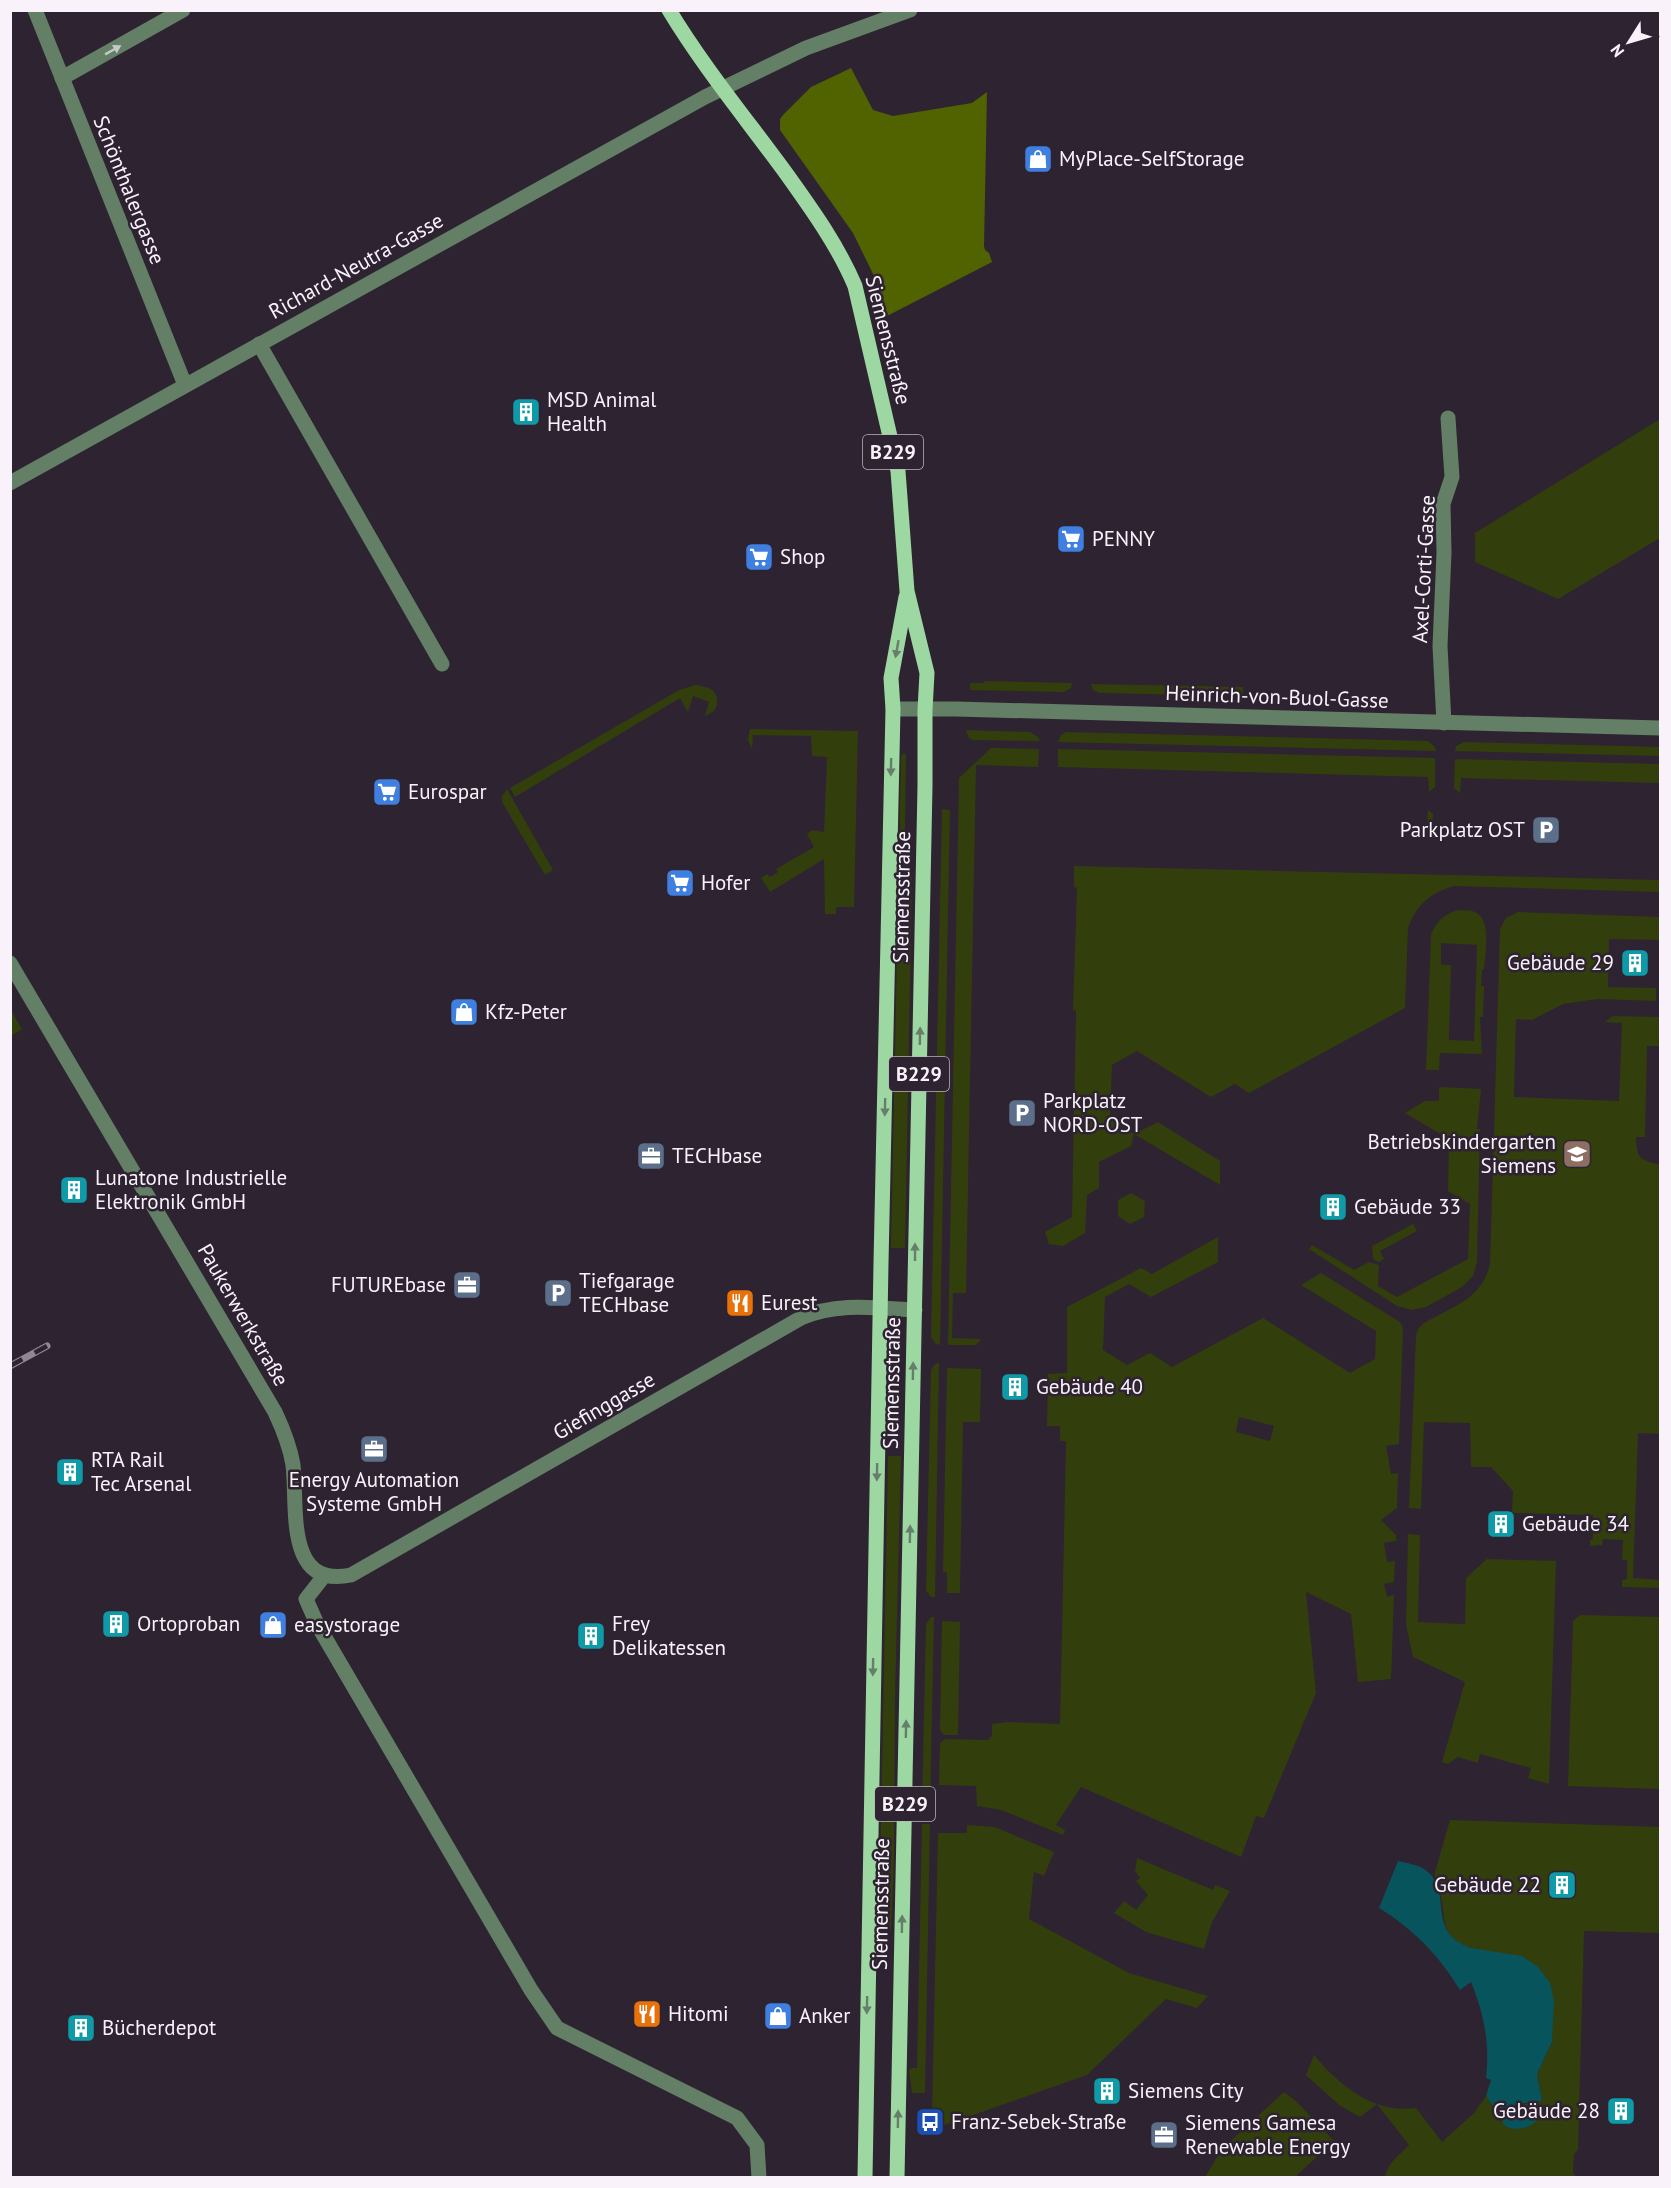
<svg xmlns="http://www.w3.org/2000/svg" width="1671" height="2188" font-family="'PT Sans',sans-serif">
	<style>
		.green { fill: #333e0d; fill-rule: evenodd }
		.forest { fill: #506300 }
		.water { fill: #07545d }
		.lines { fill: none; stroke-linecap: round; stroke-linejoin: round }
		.minor { stroke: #637f65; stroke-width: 15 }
		.major { stroke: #9dd8a2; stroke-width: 15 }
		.rail-casing { stroke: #908793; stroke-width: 7 }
		.rail { stroke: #2e2331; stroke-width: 4.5; stroke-dasharray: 14; stroke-linecap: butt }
		.oneway { fill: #c4cac6 }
		.oneway2 { fill: #667e6a }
		.labels { text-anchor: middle; stroke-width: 5; stroke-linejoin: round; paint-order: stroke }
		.shield { fill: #2e2331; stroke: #bcb4be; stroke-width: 1.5 }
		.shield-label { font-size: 20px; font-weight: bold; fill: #f9f2fb }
		.poi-label { font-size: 21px; fill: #f9f2fb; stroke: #2e2331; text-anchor: start }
		.street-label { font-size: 21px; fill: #f9f2fb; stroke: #2e2331 }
	</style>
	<rect width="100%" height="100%" fill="#2e2331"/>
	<g class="green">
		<polygon points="1660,419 1660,538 1558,599 1475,562 1475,533"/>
		<polygon points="985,681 1072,683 1071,688 1064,692 970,690 970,683 984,683"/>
		<polygon points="1091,684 1243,687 1243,696 1100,693 1093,690"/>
		<path d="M 696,685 C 709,687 719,690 717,705 L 714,711 L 705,716 L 709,702 L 693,696 L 688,712 L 680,698 L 515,797 L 510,788 L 679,690 Z"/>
		<polygon points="750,729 858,731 854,907 836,907 836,914 825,914 824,859 770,892 761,878 767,874 770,877 778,872 776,869 814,847 807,834 812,830 824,832 827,757 812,756 811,736 753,735 752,749 748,740"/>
		<polygon points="966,730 1030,732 1038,737 1040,741 973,740 969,738"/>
		<polygon points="1066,732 1428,741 1435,747 1436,751 1058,742 1061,735"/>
		<polygon points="1464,742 1660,747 1660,756 1455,751 1456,746"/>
		<polygon points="991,748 1039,749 1038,767 976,765 966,1293 953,1293 952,1338 981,1339 976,1345 948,1345 959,778"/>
		<polygon points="1058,749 1435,758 1435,787 1429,792 1428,777 1058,767"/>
		<polygon points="904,753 906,755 905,830 912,878 905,1248 891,1248 901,756"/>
		<polygon points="1455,759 1660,764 1660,783 1461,778 1460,793 1454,788"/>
		<polygon points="507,789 553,870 545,875 502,802 502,796"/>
		<polygon points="942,809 950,810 940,1345 936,1344 931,1337"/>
		<polygon points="1428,810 1433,814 1432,836 1426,839"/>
		<path d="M 1074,866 L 1660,880 L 1660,892 L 1454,886 C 1431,892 1415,906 1408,929 L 1405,1008 L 1249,1093 L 1235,1084 L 1211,1097 L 1137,1051 L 1112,1065 L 1110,1119 L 1134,1134 L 1158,1122 L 1220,1161 L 1220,1185 L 1134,1134 L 1131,1146 L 1099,1162 L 1099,1188 L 1087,1195 L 1085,1233 L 1063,1246 L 1049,1244 L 1045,1232 L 1072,1217 L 1076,1011 L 1073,1010 L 1077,888 L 1074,887 Z"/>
		<path d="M 1457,910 C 1461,911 1467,910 1472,911 C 1493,916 1485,953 1484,969 L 1482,970 L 1481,986 L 1484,986 L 1483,1017 L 1480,1017 L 1482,1054 L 1440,1053 L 1439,1070 L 1426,1070 L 1431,934 C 1437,921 1443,915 1457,910 ZM 1441,943 L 1477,945 L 1474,1041 L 1449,1040 L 1451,965 L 1441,965 Z"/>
		<path d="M 1518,912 L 1660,917 L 1660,940 L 1609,939 L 1608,987 L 1656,988 L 1656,1001 L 1597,999 L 1563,1004 L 1532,1020 L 1516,1019 L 1514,1094 L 1514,1097 L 1619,1101 L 1622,1023 L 1605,1022 L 1613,1016 L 1660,1017 L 1660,1046 L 1647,1046 L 1645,1137 L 1636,1137 C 1637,1160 1640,1159 1660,1165 L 1660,1434 L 1638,1433 L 1633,1578 L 1660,1580 L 1660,1588 L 1622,1587 L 1622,1580 L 1627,1579 L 1627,1560 L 1622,1560 L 1623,1540 L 1603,1539 L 1602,1545 L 1590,1546 L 1590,1540 L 1593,1539 L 1593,1515 L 1512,1513 L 1513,1491 L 1491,1467 L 1471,1467 L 1470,1423 L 1424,1422 L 1421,1509 L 1409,1508 L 1416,1336 L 1418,1329 L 1424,1323 C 1452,1307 1482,1299 1490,1264 L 1500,929 L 1506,918 Z"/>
		<polygon points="11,1010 22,1029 11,1036 10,1036"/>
		<polygon points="1439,1087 1481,1089 1477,1129 1480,1129 1477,1262 1473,1276 1462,1287 1426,1307 1412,1310 1397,1306 1309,1249 1312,1245 1354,1270 1369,1262 1379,1265 1378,1286 1397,1297 1468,1259 1470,1204 1448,1191 1449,1139 1405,1113 1425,1101 1439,1101"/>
		<polygon points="1131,1193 1145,1201 1144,1217 1130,1224 1118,1216 1118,1200"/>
		<polygon points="1413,1224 1417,1231 1380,1251 1384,1259 1379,1262 1373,1259 1372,1246"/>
		<path d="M 1218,1237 L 1218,1262 L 1151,1297 L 1129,1284 L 1105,1297 L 1103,1350 L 1127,1365 L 1150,1353 L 1172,1367 L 1263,1318 L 1350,1373 L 1375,1359 L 1376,1331 L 1301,1285 L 1321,1273 L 1400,1322 L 1403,1328 L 1399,1444 L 1386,1446 L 1391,1474 L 1398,1473 L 1397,1508 L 1381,1520 L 1396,1535 L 1396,1541 L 1384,1543 L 1387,1562 L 1395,1561 L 1394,1582 L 1384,1584 L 1387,1597 L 1394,1595 L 1391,1679 L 1358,1682 L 1351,1614 L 1306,1592 L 1316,1693 L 1264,1818 L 1256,1816 L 1241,1857 L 1081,1787 L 1056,1825 L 1065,1830 L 1063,1835 L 1001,1810 L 977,1806 L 976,1786 L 939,1785 L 940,1743 L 945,1739 L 988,1740 L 992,1736 L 992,1724 L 1008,1722 L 1060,1724 L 1066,1441 L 1060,1441 L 1060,1426 L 1047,1426 L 1048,1374 L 1067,1373 L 1067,1307 L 1141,1268 L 1152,1274 ZM 1239,1417 L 1274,1426 L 1270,1441 L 1236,1432 Z"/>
		<polygon points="939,1363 935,1597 931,1597 926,1591 931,1370 935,1364"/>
		<polygon points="947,1368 981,1369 980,1422 963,1422 960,1593 947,1593 947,1572 943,1572"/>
		<polygon points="888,1456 901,1456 895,1697 894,1861 891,1929 886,1929 880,1874"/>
		<polygon points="1408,1534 1420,1535 1418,1622 1465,1624 1466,1578 1487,1559 1556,1561 1549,1784 1528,1778 1531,1768 1480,1754 1478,1763 1458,1757 1448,1764 1442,1762 1465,1682 1413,1657 1406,1625"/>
		<polygon points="1580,1615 1660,1617 1660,1789 1568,1786 1573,1621"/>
		<polygon points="931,1617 934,1617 930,1805 922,1804 926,1624"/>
		<polygon points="942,1621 960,1622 958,1735 944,1735 940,1730"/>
		<path d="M 1450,1820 L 1660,1827 L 1660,1933 L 1584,1931 L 1578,2150 L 1574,2154 L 1573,2173 L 1577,2177 L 1385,2177 C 1387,2164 1400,2154 1409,2145 L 1377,2104 L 1360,2117 L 1339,2105 L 1306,2075 L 1314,2055 C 1340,2086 1374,2114 1416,2108 L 1442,2142 L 1474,2113 L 1486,2096 L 1497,2112 L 1503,2113 C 1515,2102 1528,2105 1542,2101 L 1537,2074 L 1552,2042 L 1471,1948 C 1436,1936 1448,1917 1439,1890 C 1437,1883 1434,1880 1435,1872 Z"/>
		<polygon points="922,1824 930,1824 925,2093 912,2093 909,2071 911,2068 917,2068"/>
		<polygon points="967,1825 995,1827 1054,1852 1044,1876 1034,1872 1029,1919 1129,1973 1208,1996 1197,2008 1166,1999 1087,2075 942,2126 932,2114 938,1833 967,1833"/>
		<polygon points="1137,1858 1213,1890 1215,1885 1230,1891 1212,1922 1204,1949 1146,1932 1114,1913 1124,1901 1136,1910 1148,1895 1136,1881 1140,1878 1135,1871"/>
		<polygon points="1284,2092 1296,2101 1334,2141 1297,2175 1299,2177 1205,2177 1222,2149"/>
	</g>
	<polygon class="forest" points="851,68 873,110 893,116 972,103 987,92 984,246 985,250 989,253 992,262 887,316 877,282 853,233 780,130 780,119 783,115 811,87"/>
	<g class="water">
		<path d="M 1398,1861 C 1406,1863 1418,1865 1424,1869 C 1456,1890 1423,1931 1471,1948 L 1522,1956 L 1538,1967 L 1550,1983 L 1554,2001 L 1552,2042 L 1537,2074 L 1542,2101 L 1517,2104 L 1500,2113 L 1497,2112 L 1486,2096 L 1491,2080 L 1486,2078 C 1490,2043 1484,2014 1471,1982 L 1460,1990 C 1439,1955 1413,1929 1379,1908 Z"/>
		<path d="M 1540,2105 L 1543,2109 C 1540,2126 1516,2135 1503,2124 L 1503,2118 C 1512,2107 1526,2107 1540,2105 Z"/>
	</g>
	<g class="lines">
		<g class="minor">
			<polyline points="35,10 185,385"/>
			<polyline points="62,78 183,10"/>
			<polyline points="259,344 442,664"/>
			<polyline points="10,483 705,97 806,48 910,10"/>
			<polyline points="893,709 956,709 1660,728"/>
			<polyline points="1444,723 1440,646 1444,553 1443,504 1452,477 1448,418"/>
			<path d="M 10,963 L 275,1412 C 283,1429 290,1446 293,1465 C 298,1506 284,1589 351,1575 L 801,1318 C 837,1302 876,1308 915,1310"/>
			<polyline points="324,1576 306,1599 317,1624 531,1990 557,2028 737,2118 757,2145 759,2178"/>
		</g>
		<g class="major">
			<path d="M 669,10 C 704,68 748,121 788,176 C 813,211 838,246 855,286 L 898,471 L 907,591 L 927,673 L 925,710 L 925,786 L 897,2178"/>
			<polyline points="865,2178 881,1263 893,709 891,678 906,597"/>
		</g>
		<g class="rail-casing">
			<polyline id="rail" points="10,1366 47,1346"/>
		</g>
		<use href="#rail" class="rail"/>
	</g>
	<defs><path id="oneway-solid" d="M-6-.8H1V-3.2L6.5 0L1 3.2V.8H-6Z" transform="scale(1.5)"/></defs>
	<use class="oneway" href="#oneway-solid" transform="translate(113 50) rotate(-29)"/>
	<g class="oneway2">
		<use href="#oneway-solid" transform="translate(897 649) rotate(100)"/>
		<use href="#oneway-solid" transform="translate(891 767) rotate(91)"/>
		<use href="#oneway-solid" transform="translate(920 1036) rotate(-89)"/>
		<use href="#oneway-solid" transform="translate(885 1107) rotate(91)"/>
		<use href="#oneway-solid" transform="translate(915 1252) rotate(-90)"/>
		<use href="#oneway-solid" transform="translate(913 1371) rotate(-89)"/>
		<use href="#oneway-solid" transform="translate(877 1472) rotate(91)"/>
		<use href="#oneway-solid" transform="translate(910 1534) rotate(-89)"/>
		<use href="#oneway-solid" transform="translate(873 1667) rotate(91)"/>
		<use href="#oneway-solid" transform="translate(906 1729) rotate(-89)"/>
		<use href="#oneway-solid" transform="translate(902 1924) rotate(-89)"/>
		<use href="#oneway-solid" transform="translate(867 2005) rotate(91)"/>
		<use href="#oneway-solid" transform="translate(898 2119) rotate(-89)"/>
	</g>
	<defs>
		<g id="shop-square" transform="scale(1.5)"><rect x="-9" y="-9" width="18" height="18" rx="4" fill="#3f7fe0" stroke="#2e2331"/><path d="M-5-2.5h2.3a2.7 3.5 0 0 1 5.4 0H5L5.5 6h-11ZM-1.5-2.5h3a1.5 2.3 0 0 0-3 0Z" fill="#fff"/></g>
		<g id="building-square" transform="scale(1.5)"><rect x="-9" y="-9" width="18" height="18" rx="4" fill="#0f9aa8" stroke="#2e2331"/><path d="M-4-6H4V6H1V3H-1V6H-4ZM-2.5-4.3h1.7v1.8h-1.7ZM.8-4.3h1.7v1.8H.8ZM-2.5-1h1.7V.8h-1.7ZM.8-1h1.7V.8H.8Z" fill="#fff"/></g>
		<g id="supermarket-square" transform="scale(1.5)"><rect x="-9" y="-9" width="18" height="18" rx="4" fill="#3f7fe0" stroke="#2e2331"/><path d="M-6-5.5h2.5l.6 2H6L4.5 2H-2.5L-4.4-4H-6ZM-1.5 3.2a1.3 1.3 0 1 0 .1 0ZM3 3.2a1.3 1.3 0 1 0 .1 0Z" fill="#fff"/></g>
		<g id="parking-square" transform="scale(1.5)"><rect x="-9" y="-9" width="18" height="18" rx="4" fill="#5c6f8a" stroke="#2e2331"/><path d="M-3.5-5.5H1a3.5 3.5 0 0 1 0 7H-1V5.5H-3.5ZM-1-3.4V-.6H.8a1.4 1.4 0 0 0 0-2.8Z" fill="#fff"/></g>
		<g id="school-square" transform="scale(1.5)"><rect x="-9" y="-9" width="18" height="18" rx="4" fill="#8d6e63" stroke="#2e2331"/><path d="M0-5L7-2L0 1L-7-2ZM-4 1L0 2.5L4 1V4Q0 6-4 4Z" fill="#fff"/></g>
		<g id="office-square" transform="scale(1.5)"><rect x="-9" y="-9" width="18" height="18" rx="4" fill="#5c6f8a" stroke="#2e2331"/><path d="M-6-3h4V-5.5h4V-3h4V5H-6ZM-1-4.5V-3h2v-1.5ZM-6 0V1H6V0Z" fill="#fff"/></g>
		<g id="restaurant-square" transform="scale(1.5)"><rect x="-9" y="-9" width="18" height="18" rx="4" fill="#e8710a" stroke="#2e2331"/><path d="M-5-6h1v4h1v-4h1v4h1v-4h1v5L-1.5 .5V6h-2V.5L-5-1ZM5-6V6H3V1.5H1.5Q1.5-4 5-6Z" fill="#fff"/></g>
		<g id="bus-square" transform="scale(1.5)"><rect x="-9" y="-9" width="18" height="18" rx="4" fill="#1a4fb4" stroke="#2e2331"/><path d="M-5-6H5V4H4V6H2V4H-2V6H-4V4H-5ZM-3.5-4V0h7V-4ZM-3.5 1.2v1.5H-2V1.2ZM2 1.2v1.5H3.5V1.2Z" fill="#fff"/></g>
	</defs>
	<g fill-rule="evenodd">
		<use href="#shop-square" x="1038" y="159"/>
		<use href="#building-square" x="526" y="412"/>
		<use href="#supermarket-square" x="1071" y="539"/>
		<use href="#supermarket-square" x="759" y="557"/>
		<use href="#supermarket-square" x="387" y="792"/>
		<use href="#parking-square" x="1546" y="830"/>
		<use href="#supermarket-square" x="680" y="883"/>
		<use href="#building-square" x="1635" y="963"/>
		<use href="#shop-square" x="464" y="1012"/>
		<use href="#parking-square" x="1022" y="1113"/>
		<use href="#school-square" x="1577" y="1154"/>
		<use href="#office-square" x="651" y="1156"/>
		<use href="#building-square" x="74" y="1190"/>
		<use href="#building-square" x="1333" y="1207"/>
		<use href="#office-square" x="467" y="1285"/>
		<use href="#parking-square" x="558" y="1293"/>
		<use href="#restaurant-square" x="740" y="1303"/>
		<use href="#building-square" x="1015" y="1387"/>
		<use href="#office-square" x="374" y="1449"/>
		<use href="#building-square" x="70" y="1472"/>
		<use href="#building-square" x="1501" y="1524"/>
		<use href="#building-square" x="116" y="1624"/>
		<use href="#shop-square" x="273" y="1625"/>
		<use href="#building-square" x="591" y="1636"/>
		<use href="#building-square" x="1562" y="1885"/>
		<use href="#restaurant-square" x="647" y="2014"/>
		<use href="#shop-square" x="778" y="2016"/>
		<use href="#building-square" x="81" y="2028"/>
		<use href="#building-square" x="1107" y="2091"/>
		<use href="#building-square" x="1621" y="2111"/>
		<use href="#bus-square" x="930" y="2122"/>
		<use href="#office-square" x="1164" y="2135"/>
	</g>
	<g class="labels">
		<g class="shield">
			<rect x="863" y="435" width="60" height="34" rx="4.5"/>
			<rect x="889" y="1057" width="60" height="34" rx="4.5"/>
			<rect x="875" y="1787" width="60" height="34" rx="4.5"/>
		</g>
		<g class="shield-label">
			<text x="893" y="459">B229</text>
			<text x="919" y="1081">B229</text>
			<text x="905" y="1811">B229</text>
		</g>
		<g class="poi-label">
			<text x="1059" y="166">MyPlace-SelfStorage</text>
			<text x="547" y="407">MSD Animal<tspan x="547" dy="24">Health</tspan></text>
			<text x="1092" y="546">PENNY</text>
			<text x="780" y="564">Shop</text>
			<text x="408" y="799">Eurospar</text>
			<text x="1525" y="837" text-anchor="end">Parkplatz OST</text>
			<text x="701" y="890">Hofer</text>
			<text x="1614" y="970" text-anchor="end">Gebäude 29</text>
			<text x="485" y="1019">Kfz-Peter</text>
			<text x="1043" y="1108">Parkplatz<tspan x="1043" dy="24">NORD-OST</tspan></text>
			<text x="1556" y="1149" text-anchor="end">Betriebskindergarten<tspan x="1556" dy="24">Siemens</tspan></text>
			<text x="672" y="1163">TECHbase</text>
			<text x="95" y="1185">Lunatone Industrielle<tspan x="95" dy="24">Elektronik GmbH</tspan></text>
			<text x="1354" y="1214">Gebäude 33</text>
			<text x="579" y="1288">Tiefgarage<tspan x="579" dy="24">TECHbase</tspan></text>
			<text x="446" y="1292" text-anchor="end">FUTUREbase</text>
			<text x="761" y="1310">Eurest</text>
			<text x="1036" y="1394">Gebäude 40</text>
			<text x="91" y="1467">RTA Rail<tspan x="91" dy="24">Tec Arsenal</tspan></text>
			<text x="374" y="1487" text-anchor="middle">Energy Automation<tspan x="374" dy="24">Systeme GmbH</tspan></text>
			<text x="1522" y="1531">Gebäude 34</text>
			<text x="137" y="1631">Ortoproban</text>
			<text x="612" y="1631">Frey<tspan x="612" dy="24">Delikatessen</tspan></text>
			<text x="294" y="1632">easystorage</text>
			<text x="1541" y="1892" text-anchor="end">Gebäude 22</text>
			<text x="668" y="2021">Hitomi</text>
			<text x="799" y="2023">Anker</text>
			<text x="102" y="2035">Bücherdepot</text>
			<text x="1128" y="2098">Siemens City</text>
			<text x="1600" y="2118" text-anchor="end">Gebäude 28</text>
			<text x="951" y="2129">Franz-Sebek-Straße</text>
			<text x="1185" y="2130">Siemens Gamesa<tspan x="1185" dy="24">Renewable Energy</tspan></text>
		</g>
		<g class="street-label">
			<text transform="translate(129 190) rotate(68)" y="7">Schönthalergasse</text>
			<text transform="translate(356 266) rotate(-29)" y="7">Richard-Neutra-Gasse</text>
			<text transform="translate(888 340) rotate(76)" y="7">Siemensstraße</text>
			<text transform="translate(1424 569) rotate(-87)" y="7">Axel-Corti-Gasse</text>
			<text transform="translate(1277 697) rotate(2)" y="7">Heinrich-von-Buol-Gasse</text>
			<text transform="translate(902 897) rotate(-89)" y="7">Siemensstraße</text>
			<text transform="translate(243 1315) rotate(60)" y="7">Paukerwerkstraße</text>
			<text transform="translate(892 1383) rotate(-89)" y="7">Siemensstraße</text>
			<text transform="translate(604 1406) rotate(-30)" y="7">Giefinggasse</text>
			<text transform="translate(881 1904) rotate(-89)" y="7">Siemensstraße</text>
		</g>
	</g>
	<rect width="1671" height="2188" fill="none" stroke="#f9f2fb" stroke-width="24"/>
	<g transform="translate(1629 42) rotate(233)" stroke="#2e2331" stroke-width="4.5" paint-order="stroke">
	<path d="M0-4.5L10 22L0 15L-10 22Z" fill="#f9f2fb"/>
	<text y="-9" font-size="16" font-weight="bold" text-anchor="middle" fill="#f9f2fb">N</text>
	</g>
</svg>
